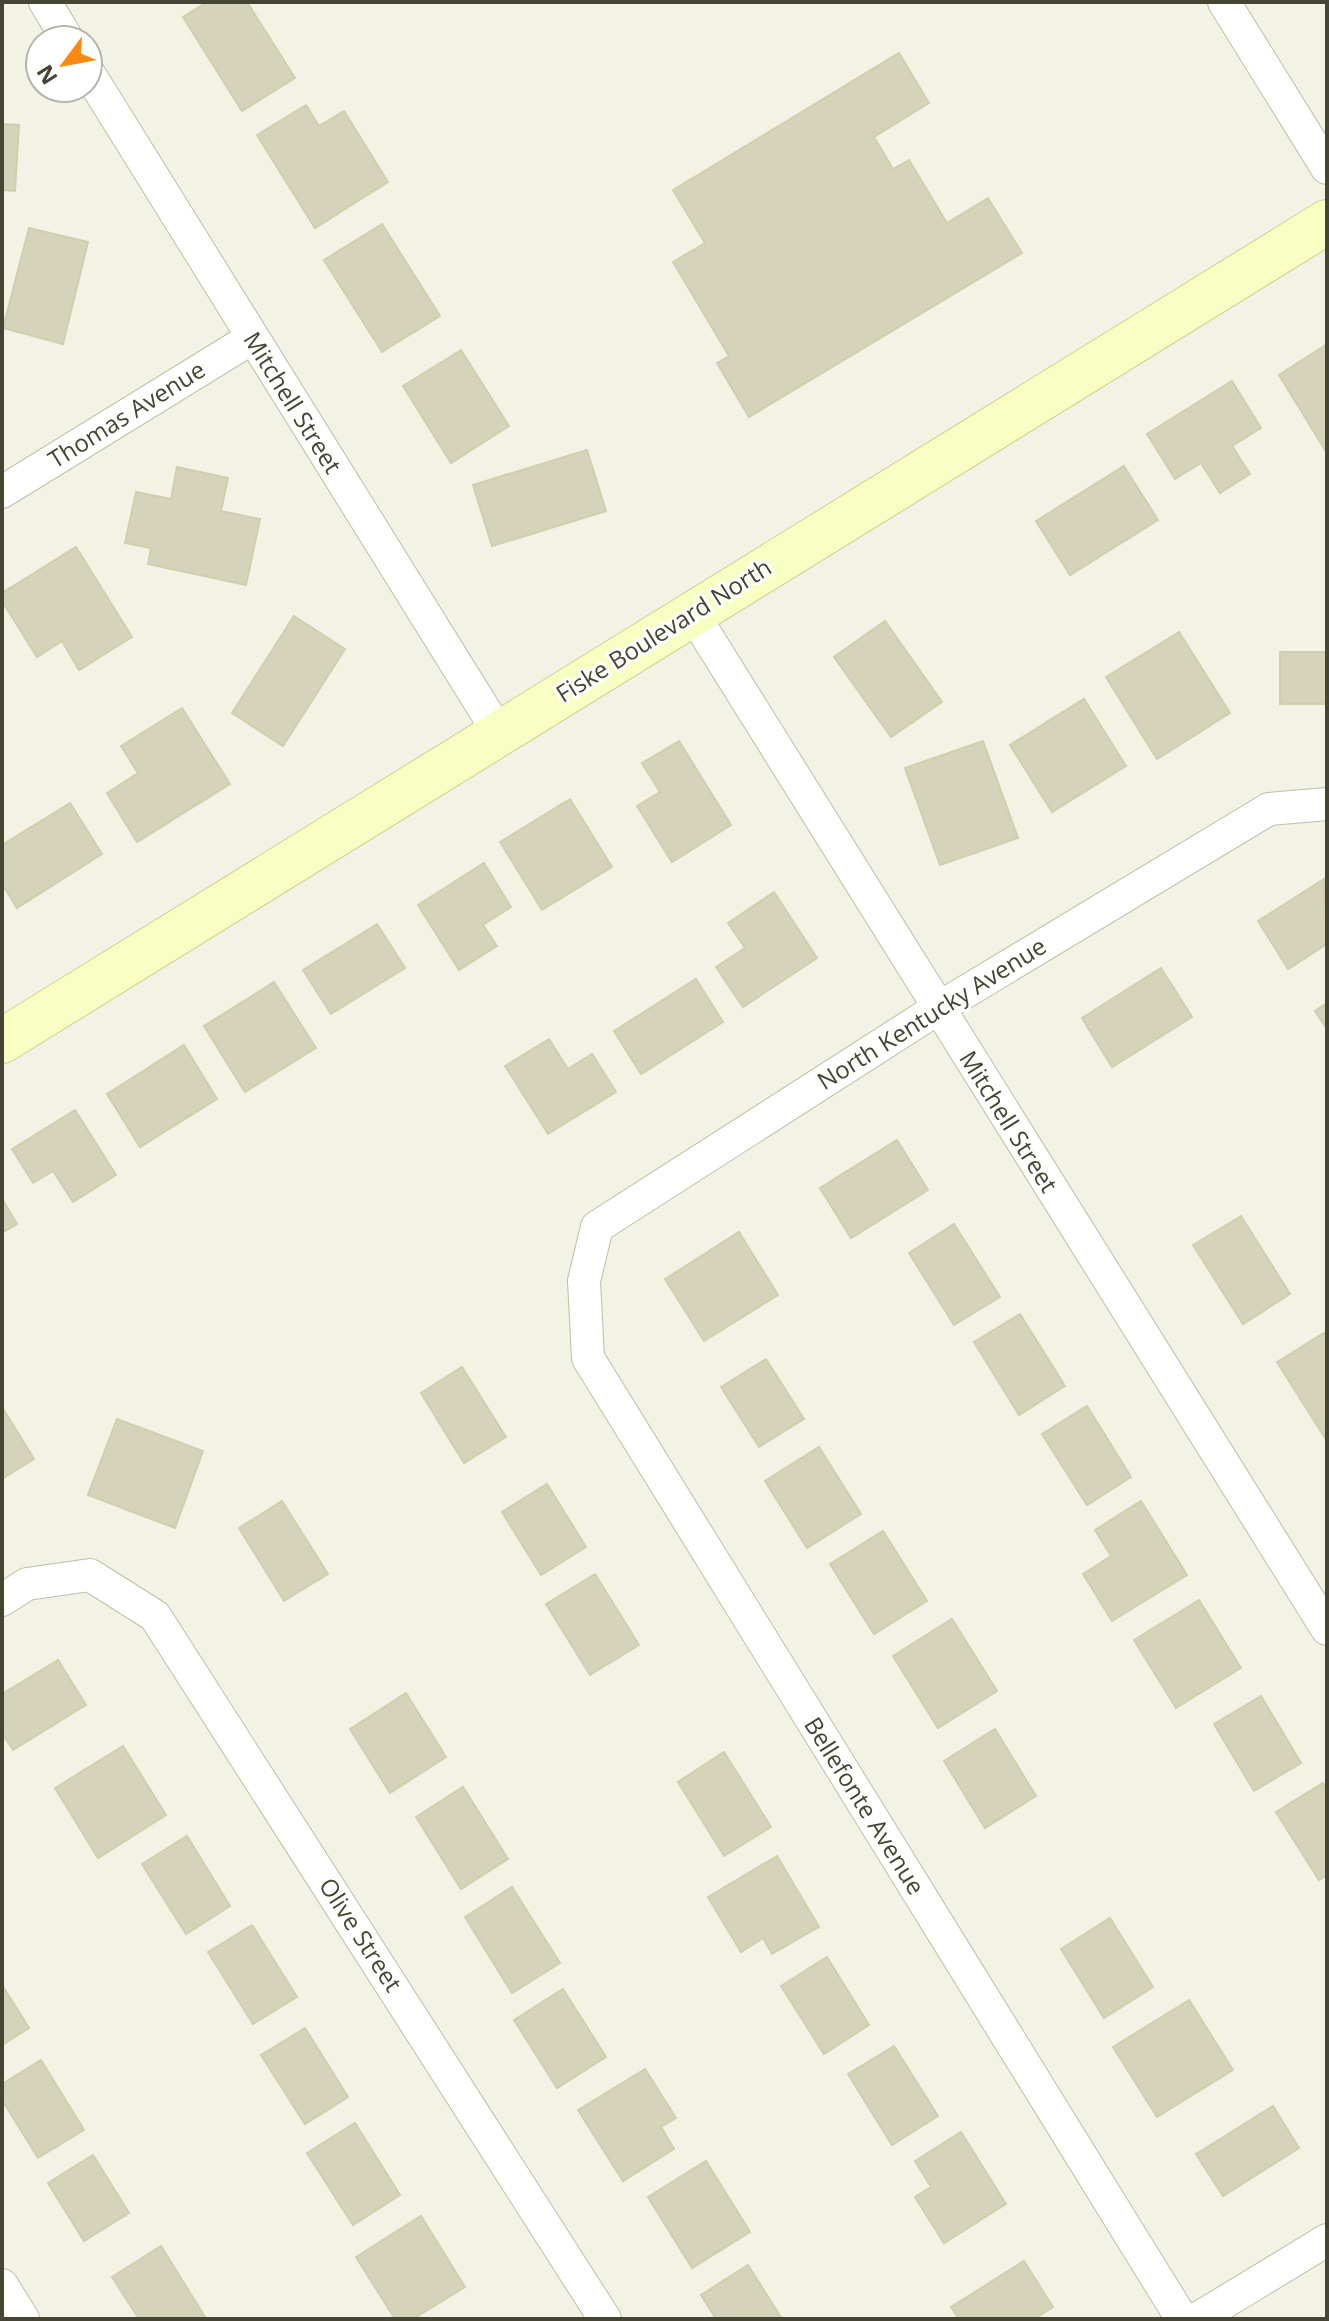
<svg xmlns="http://www.w3.org/2000/svg" width="1329" height="2321" font-family="'Open Sans',sans-serif">
	<style>
		.building { fill: #d5d4ba; stroke: #d0cfad; stroke-width: 2 }
		.lines { fill: none; stroke-linecap: round; stroke-linejoin: round }
		.street-casing { stroke: #bfbfa7; stroke-width: 34 }
		.secondary-casing { stroke: #ccd290; stroke-width: 46 }
		.street { stroke: #fff; stroke-width: 32 }
		.secondary { stroke: #f8ffc3; stroke-width: 44 }
		.labels { text-anchor: middle; stroke-width: 6; stroke-linejoin: round; paint-order: stroke }
		.street-label { font-size: 24px; fill: #464534; stroke: #fff }
	</style>
	<rect width="100%" height="100%" fill="#f2f3e5"/>
	<g class="building">
		<polygon points="207,2 247,2 295,78 242,111 183,17"/>
		<polygon points="899,53 929,103 874,137 893,169 909,160 947,223 988,198 1022,253 749,417 717,363 729,356 673,262 705,243 673,190"/>
		<polygon points="306,105 319,126 344,111 388,182 315,228 257,135"/>
		<polygon points="2,124 19,125 15,191 2,190"/>
		<polygon points="382,224 440,316 382,352 324,260"/>
		<polygon points="29,228 88,242 63,344 3,328"/>
		<polygon points="1327,344 1327,449 1325,450 1279,375"/>
		<polygon points="461,350 509,426 451,463 403,386"/>
		<polygon points="1232,381 1261,428 1232,446 1250,474 1220,493 1201,463 1175,479 1147,434"/>
		<polygon points="587,450 606,511 492,546 473,485"/>
		<polygon points="1124,466 1158,520 1070,575 1036,521"/>
		<polygon points="177,467 228,478 221,511 260,519 246,585 148,564 151,548 125,543 136,492 171,499"/>
		<polygon points="76,547 132,637 79,670 62,641 37,657 2,601 2,593"/>
		<polygon points="294,616 345,649 283,746 232,713"/>
		<polygon points="885,621 942,702 891,737 834,657"/>
		<polygon points="1179,632 1230,713 1157,759 1106,677"/>
		<rect x="1280" y="652" width="47" height="52"/>
		<polygon points="1084,699 1126,766 1052,812 1010,745"/>
		<polygon points="182,708 230,784 137,842 107,793 138,773 121,746"/>
		<polygon points="679,741 731,825 672,862 637,806 660,792 642,763"/>
		<polygon points="983,741 1018,838 940,865 905,768"/>
		<polygon points="570,799 612,867 542,910 500,842"/>
		<polygon points="70,803 102,854 17,908 2,884 2,845"/>
		<polygon points="484,863 511,907 483,925 497,946 459,970 418,905"/>
		<polygon points="1324,879 1327,944 1288,969 1258,921"/>
		<polygon points="774,892 817,958 743,1007 716,967 745,948 728,923"/>
		<polygon points="377,924 405,968 331,1014 303,970"/>
		<polygon points="1161,968 1192,1017 1112,1067 1082,1018"/>
		<polygon points="696,979 723,1022 641,1074 614,1031"/>
		<polygon points="274,982 316,1048 245,1092 204,1026"/>
		<polygon points="1327,1003 1327,1029 1315,1011"/>
		<polygon points="549,1039 568,1069 592,1054 616,1092 548,1134 505,1066"/>
		<polygon points="184,1045 217,1099 140,1147 107,1094"/>
		<polygon points="75,1110 116,1175 73,1202 53,1171 33,1183 12,1149"/>
		<polygon points="897,1140 928,1190 851,1238 820,1188"/>
		<polygon points="2,1199 17,1224 2,1233"/>
		<polygon points="1241,1216 1290,1294 1243,1324 1193,1245"/>
		<polygon points="954,1224 1000,1297 954,1325 909,1253"/>
		<polygon points="739,1232 778,1295 704,1341 665,1279"/>
		<polygon points="1020,1314 1065,1386 1019,1415 974,1342"/>
		<polygon points="1324,1333 1327,1338 1327,1441 1277,1362"/>
		<polygon points="766,1359 804,1419 759,1447 721,1387"/>
		<polygon points="462,1367 506,1437 464,1463 421,1393"/>
		<polygon points="1087,1406 1131,1477 1087,1505 1042,1434"/>
		<polygon points="2,1407 34,1459 2,1479"/>
		<polygon points="117,1419 203,1451 175,1528 88,1495"/>
		<polygon points="819,1447 861,1514 807,1548 765,1481"/>
		<polygon points="547,1484 586,1547 541,1575 502,1512"/>
		<polygon points="282,1501 328,1574 284,1601 239,1528"/>
		<polygon points="1141,1501 1187,1575 1112,1621 1083,1574 1111,1556 1095,1530"/>
		<polygon points="883,1531 927,1601 874,1634 830,1564"/>
		<polygon points="595,1574 639,1645 590,1675 546,1604"/>
		<polygon points="1199,1600 1241,1668 1176,1708 1134,1640"/>
		<polygon points="952,1619 997,1691 938,1728 893,1656"/>
		<polygon points="58,1660 86,1705 13,1750 2,1733 2,1694"/>
		<polygon points="406,1693 446,1757 390,1793 350,1729"/>
		<polygon points="1261,1696 1301,1763 1254,1791 1214,1724"/>
		<polygon points="995,1729 1036,1796 985,1828 944,1761"/>
		<polygon points="123,1746 166,1815 98,1858 55,1788"/>
		<polygon points="724,1752 771,1827 724,1856 678,1782"/>
		<polygon points="1323,1783 1327,1790 1327,1875 1319,1880 1276,1812"/>
		<polygon points="463,1787 508,1859 461,1889 416,1817"/>
		<polygon points="187,1836 230,1906 186,1934 142,1864"/>
		<polygon points="777,1856 819,1927 772,1954 763,1938 741,1952 708,1897"/>
		<polygon points="512,1887 560,1963 512,1993 465,1917"/>
		<polygon points="1110,1918 1153,1987 1104,2018 1061,1949"/>
		<polygon points="252,1925 297,1997 253,2024 208,1952"/>
		<polygon points="827,1957 869,2025 824,2054 781,1986"/>
		<polygon points="2,1985 29,2028 2,2045"/>
		<polygon points="563,1989 606,2057 557,2088 514,2020"/>
		<polygon points="1189,2000 1233,2070 1157,2117 1113,2047"/>
		<polygon points="305,2028 348,2097 305,2124 261,2055"/>
		<polygon points="894,2046 938,2116 892,2145 848,2074"/>
		<polygon points="41,2060 84,2130 38,2158 2,2100 2,2084"/>
		<polygon points="645,2069 676,2118 661,2127 674,2149 623,2181 578,2110"/>
		<polygon points="1273,2106 1299,2148 1223,2196 1196,2154"/>
		<polygon points="355,2123 400,2195 353,2225 307,2153"/>
		<polygon points="961,2132 1006,2204 944,2243 915,2197 931,2187 915,2161"/>
		<polygon points="93,2155 129,2213 84,2241 48,2183"/>
		<polygon points="706,2161 750,2232 692,2268 648,2197"/>
		<polygon points="421,2216 465,2287 413,2319 395,2319 356,2257"/>
		<polygon points="161,2246 205,2317 202,2319 139,2319 112,2277"/>
		<polygon points="1024,2261 1053,2307 1034,2319 959,2319 951,2307"/>
		<polygon points="748,2265 782,2319 716,2319 701,2295"/>
	</g>
	<g class="lines">
		<g class="street-casing">
			<g id="street">
				<polyline points="45,2 68,40"/>
				<polyline points="1224,2 1327,168"/>
				<polyline points="88,72 499,733"/>
				<polyline points="2,492 252,338"/>
				<polyline points="693,614 1327,1629"/>
				<polyline points="2,1600 27,1584 90,1575 155,1616 605,2319"/>
				<polyline points="2,2285 23,2319"/>
				<polyline points="1182,2319 588,1358 584,1281 597,1227 937,1009 1269,809 1327,804"/>
				<polyline points="1197,2319 1327,2240"/>
			</g>
		</g>
		<g class="secondary-casing">
			<polyline id="secondary" points="2,1041 1327,222"/>
		</g>
		<use href="#street" class="street"/>
		<use href="#secondary" class="secondary"/>
	</g>
	<g class="labels">
		<g class="street-label">
			<text transform="translate(292 403) rotate(58)" y="8">Mitchell Street</text>
			<text transform="translate(127 415) rotate(-32)" y="8">Thomas Avenue</text>
			<text transform="translate(664 631) rotate(-32)" y="8">Fiske Boulevard North</text>
			<text transform="translate(932 1014) rotate(-32)" y="8">North Kentucky Avenue</text>
			<text transform="translate(1008 1122) rotate(58)" y="8">Mitchell Street</text>
			<text transform="translate(864 1806) rotate(58)" y="8">Bellefonte Avenue</text>
			<text transform="translate(360 1935) rotate(57)" y="8">Olive Street</text>
		</g>
	</g>
	<rect width="1329" height="2321" fill="none" stroke="#464534" stroke-width="8"/>
	<g transform="translate(64 64) rotate(238)"><circle r="38" fill="#ffffff" stroke="#b5b5ae" stroke-width="2"/>
	<path d="M0-6L14 30L0 20L-14 30Z" fill="#ff8910"/>
	<text y="-12" font-size="22" font-weight="bold" text-anchor="middle" fill="#464534">N</text>
	</g>
</svg>
